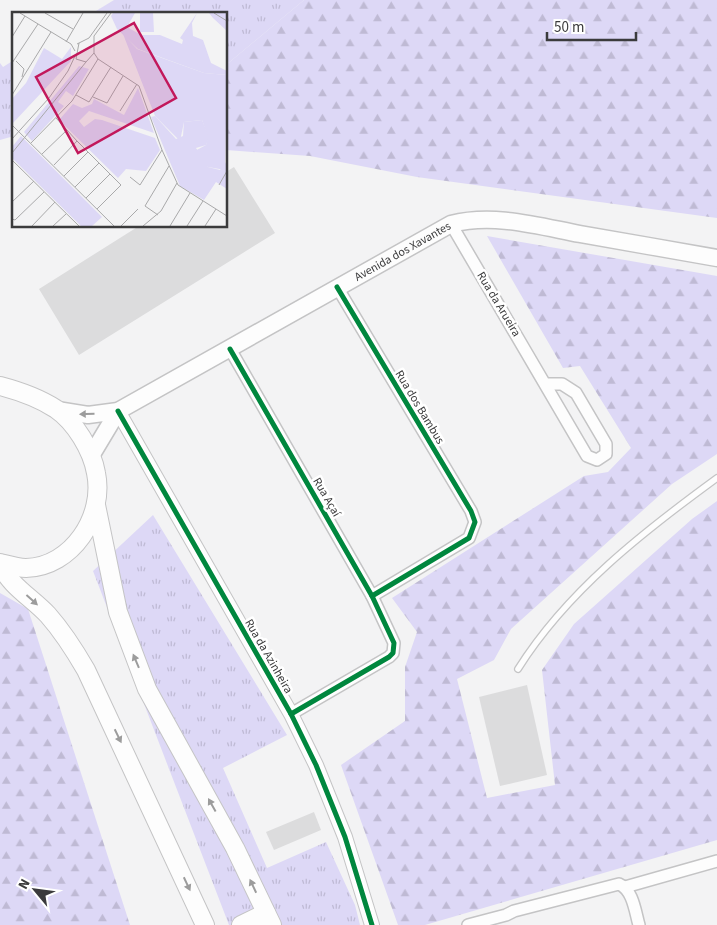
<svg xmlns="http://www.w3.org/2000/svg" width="717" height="925" font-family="'Source Sans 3',sans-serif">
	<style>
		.grass { fill: url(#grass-tufts) }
		.forest { fill: url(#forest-firs) }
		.building { fill: #dcdcdd }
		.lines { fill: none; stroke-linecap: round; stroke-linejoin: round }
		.service-casing { stroke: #c4c4c5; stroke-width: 8 }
		.minor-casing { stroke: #c4c4c5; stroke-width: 14 }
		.tertiary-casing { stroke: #c4c4c5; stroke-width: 16 }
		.secondary-casing { stroke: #c4c4c5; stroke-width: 19 }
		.primary-casing { stroke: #c4c4c5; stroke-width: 20 }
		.service { stroke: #fdfdfd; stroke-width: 5.5 }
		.minor { stroke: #fdfdfd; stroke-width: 11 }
		.tertiary { stroke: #fdfdfd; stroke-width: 14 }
		.secondary { stroke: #fdfdfd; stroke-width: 16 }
		.primary { stroke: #fdfdfd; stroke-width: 18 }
		.cycleway-casing { stroke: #fff; stroke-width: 8 }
		.cycleway { stroke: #00873e; stroke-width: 5 }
		.oneway { fill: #9c9c9c }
		.labels { text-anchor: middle; stroke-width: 5; stroke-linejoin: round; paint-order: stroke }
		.street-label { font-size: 12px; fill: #3b3b3c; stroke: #fff }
		.inset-road { fill: none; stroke: #a9a9aa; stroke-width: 1 }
		.view { fill: #c2185b; fill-opacity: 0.15; stroke: #c2185b; stroke-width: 2.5 }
		.inset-edge { fill: none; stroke: #3b3b3c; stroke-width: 2.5 }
	</style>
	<defs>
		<pattern id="grass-tufts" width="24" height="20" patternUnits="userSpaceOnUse" patternTransform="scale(1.25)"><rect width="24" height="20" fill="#ddd8f6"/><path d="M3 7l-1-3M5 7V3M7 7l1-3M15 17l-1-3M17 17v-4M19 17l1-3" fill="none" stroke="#bfbad4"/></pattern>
		<pattern id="forest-firs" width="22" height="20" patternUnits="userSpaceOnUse" patternTransform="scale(1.25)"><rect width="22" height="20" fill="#ddd8f6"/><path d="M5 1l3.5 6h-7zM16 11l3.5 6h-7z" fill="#bfbad4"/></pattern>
	</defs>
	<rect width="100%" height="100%" fill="#f3f3f4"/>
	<g class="grass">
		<polygon points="114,0 304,0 226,65 226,14 91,14"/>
		<polygon points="14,60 14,136 0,140 0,63 3,67"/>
		<polygon points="153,515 287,735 223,768 267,868 326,842 355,905 360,925 229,925 93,571"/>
	</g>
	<g class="forest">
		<polygon points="304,0 717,0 717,218 417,177 310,156 226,150 226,65"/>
		<polygon points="487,236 717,276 717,454 672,484 511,629 494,660 457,679 487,798 555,785 542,670 574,624 692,519 717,501 717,840 425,925 398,925 341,765 405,721 405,667 417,632 392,598 584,476 608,472 631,448 580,366 563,368"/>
		<polygon points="0,593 28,609 130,925 0,925"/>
	</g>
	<g class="building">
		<polygon points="234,167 275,233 79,355 39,289 139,226 226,226 226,172"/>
		<polygon points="527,685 547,775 500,786 479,697"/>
		<polygon points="314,812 321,830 274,850 266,832"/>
	</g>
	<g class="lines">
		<g class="service-casing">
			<path id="service" d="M 518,669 C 567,591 643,532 717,478"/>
		</g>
		<g class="minor-casing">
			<g id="minor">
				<polyline points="451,224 587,456 597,460 606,454 606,444 576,393 562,384 547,384"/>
				<polyline points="337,287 471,511 475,522 469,538 372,596"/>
				<polyline points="230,349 372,596 394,643 393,653 389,657 291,714"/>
				<polyline points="625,887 717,861"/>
				<path d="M 468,925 L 506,915 L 514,911 L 619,884 C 633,890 635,911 639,925"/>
			</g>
		</g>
		<g class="tertiary-casing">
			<polyline id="tertiary" points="118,411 291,714 316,765 345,837 372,925"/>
		</g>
		<g class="secondary-casing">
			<g id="secondary">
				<path id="s1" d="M 57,410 L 88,415 L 118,411 L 451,224 C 494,213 538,226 580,234 C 626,242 671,250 717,258"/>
				<polyline points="91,456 118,411"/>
			</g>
		</g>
		<g class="primary-casing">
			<g id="primary">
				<path d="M 0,386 C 19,391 39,398 56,409 C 75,422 92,450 96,473 C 105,516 72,567 26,568 C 18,568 8,565 0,563"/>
				<polyline points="96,505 118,612 147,689 235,848 272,925"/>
				<path d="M 0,564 C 11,587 31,597 48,615 C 63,632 75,651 86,670 L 205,925"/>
				<polyline points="241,925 266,913"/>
			</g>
		</g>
		<use href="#service" class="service"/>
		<use href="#minor" class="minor"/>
		<use href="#tertiary" class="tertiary"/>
		<use href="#secondary" class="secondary"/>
		<use href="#primary" class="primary"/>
		<g class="cycleway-casing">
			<g id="cycleway">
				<polyline points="337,287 471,511 475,522 469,538 372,596"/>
				<polyline points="230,349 372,596 394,643 393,653 389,657 291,714"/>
				<polyline points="118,411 291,714 316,765 345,837 372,925"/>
			</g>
		</g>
		<use href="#cycleway" class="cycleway"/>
	</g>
	<defs><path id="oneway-solid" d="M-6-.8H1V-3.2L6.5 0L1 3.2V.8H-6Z" transform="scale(1.25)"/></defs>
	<g class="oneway">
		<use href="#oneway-solid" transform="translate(87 414) rotate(179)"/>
		<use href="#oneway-solid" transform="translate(32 600) rotate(42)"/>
		<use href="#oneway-solid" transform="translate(136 661) rotate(-113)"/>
		<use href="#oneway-solid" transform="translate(118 736) rotate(64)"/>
		<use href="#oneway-solid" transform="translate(212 805) rotate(-119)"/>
		<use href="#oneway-solid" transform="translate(187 884) rotate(65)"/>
		<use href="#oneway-solid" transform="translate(253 886) rotate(-115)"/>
	</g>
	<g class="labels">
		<g class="street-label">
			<text dy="4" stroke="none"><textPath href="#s1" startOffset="388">Avenida dos Xavantes</textPath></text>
			<text transform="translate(499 304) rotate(59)" y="4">Rua da Arueira</text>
			<text transform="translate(420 407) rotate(59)" y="4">Rua dos Bambus</text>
			<text transform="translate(327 497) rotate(60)" y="4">Rua Açaí</text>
			<text transform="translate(269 656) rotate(60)" y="4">Rua da Azinheira</text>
		</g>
	</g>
	<g transform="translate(12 12)">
		<rect width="215" height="215" fill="#f3f3f4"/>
		<path d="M 101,1 L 123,1 L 115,15 L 129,23 L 148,23 L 170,32 L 171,28 L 168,26 L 185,1 L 180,11 L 181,24 L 191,28 L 199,51 L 215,59 L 215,63 L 192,61 L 126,37 L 105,17 L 99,4 ZM 197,1 L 215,1 L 215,19 L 201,6 ZM 67,54 L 77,57 L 61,84 L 54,79 L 46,90 L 52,94 L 20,129 L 12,120 ZM 143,104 L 164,127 L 171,124 L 172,110 L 190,108 L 197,125 L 194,133 L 184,136 L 196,155 L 208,158 L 215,149 L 215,177 L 204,170 L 192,188 L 168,174 L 139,105 Z" fill="#ddd8f6"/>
		<path d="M 111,22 L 125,37 L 136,41 L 192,61 L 215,63 L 213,158 L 196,155 L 181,140 L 194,133 L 196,125 L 190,108 L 172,110 L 168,129 L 143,104 ZM 59,35 L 59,49 L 1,111 L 0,87 L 14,71 L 32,36 L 50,47 ZM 126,76 L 142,121 L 77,99 L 67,109 L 72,115 L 83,107 L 90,108 L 143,126 L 148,138 L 134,159 L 114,157 L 106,166 L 47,108 L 61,92 L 70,96 L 80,92 L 82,87 L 112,103 ZM 9,124 L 90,205 L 80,214 L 69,214 L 0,146 L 0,135 Z" fill="#ddd8f6"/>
		<path d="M 128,1 L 141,1 L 142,20 L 128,20 Z" fill="#ddd8f6"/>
		<path class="inset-road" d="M 8,1 L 59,32 L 63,39M 33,1 L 61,17M 202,1 L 215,9M 0,25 L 13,4M 54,30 L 71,1M 67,31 L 64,47 L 74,50 L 82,41 L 82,24 L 99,1M 65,32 L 77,26 L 95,1M 82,41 L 86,47 L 127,74 L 150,138 L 166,173 L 215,204M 4,49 L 12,57 L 10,65M 0,51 L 26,12M 0,83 L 39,20M 64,83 L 77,90 L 99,55M 81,85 L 95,91 L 111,64M 108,99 L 125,72M 44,106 L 65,129M 0,113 L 102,214M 0,127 L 37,86 L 56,59 L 63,44M 65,129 L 109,173 L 85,197M 19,131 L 60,89 L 86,47M 0,141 L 74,50M 30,142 L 55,118M 0,148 L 67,214M 42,153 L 65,129M 52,164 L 76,140M 118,165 L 128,173 L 150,138M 207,173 L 215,159M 63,175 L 87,151M 74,186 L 98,162M 0,190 L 22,169M 146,203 L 133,194 L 157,154M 0,207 L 3,208 L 32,180M 20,214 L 43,190M 41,214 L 54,202M 109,214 L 126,197M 131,214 L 149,199 L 165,171M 158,214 L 178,181M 175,214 L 191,189M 193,214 L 204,197"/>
		<path class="view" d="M 122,11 L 164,86 L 66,141 L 24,65 Z"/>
		<rect width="215" height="215" class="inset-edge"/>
	</g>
	<g transform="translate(35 890) rotate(299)" stroke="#ffffff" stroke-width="4" paint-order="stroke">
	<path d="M0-4L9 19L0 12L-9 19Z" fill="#3b3b3c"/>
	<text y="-8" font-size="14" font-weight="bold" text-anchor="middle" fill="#3b3b3c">N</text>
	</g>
	<path d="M547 32v8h89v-8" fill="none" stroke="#3b3b3c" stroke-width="2.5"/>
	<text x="554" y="32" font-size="15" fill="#3b3b3c" stroke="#ffffff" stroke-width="4" paint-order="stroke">50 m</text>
</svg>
